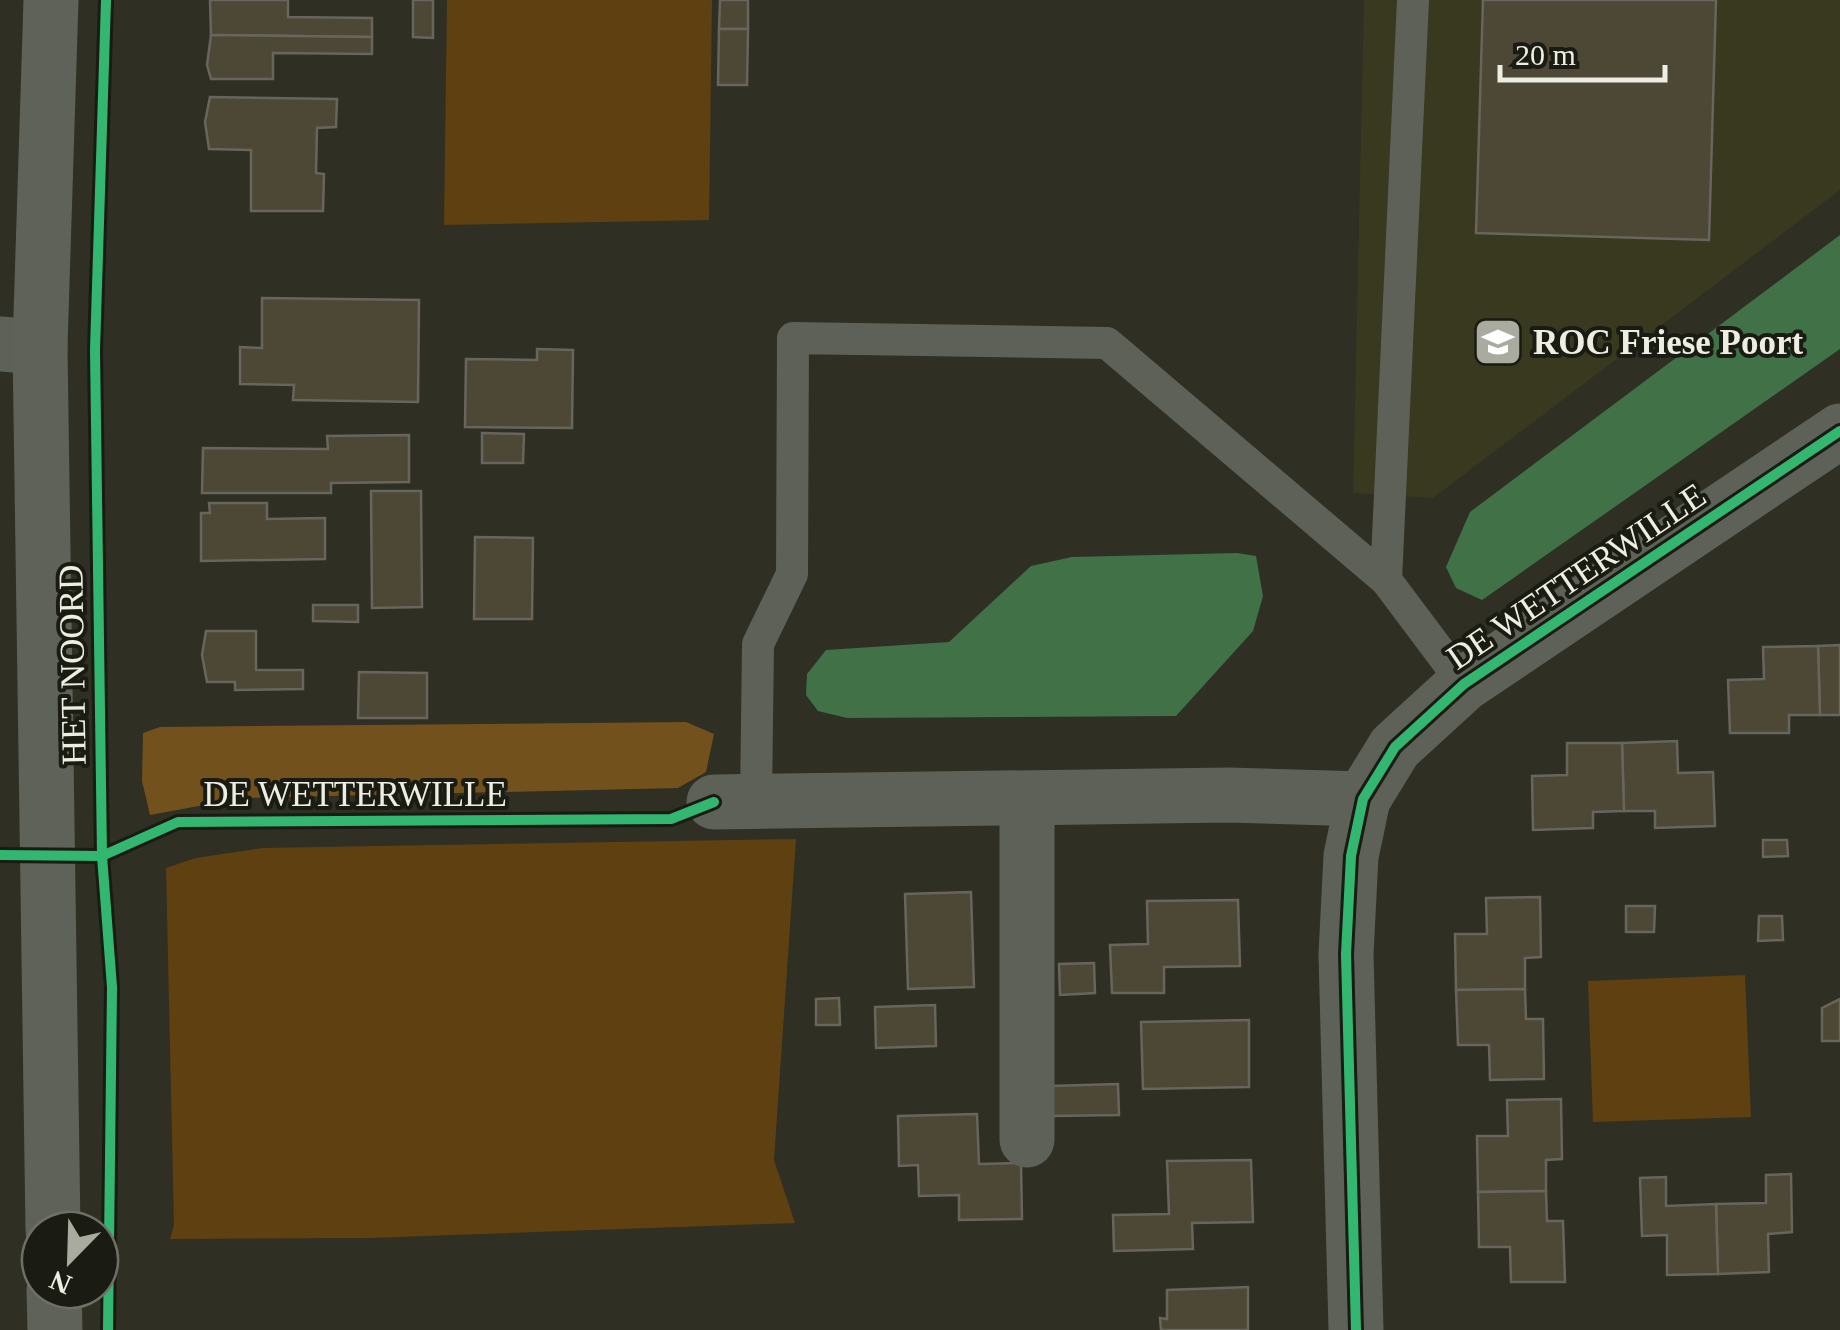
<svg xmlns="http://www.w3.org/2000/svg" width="1840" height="1330" font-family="Georgia,serif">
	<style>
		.built { fill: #39391f }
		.green { fill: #5f4011 }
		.forest { fill: #73511c }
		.water { fill: #417147 }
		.building { fill: #4d4835; stroke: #67655c; stroke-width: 2.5 }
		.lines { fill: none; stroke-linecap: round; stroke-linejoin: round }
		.service { stroke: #5e6158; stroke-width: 32 }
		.minor { stroke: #5e6158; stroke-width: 55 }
		.secondary { stroke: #5e6258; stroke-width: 55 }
		.cycleway-casing { stroke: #1a1b12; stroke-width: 16 }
		.cycleway { stroke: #33b770; stroke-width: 10 }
		.labels { text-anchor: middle; stroke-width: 8; stroke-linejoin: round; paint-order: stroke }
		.poi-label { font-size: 35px; font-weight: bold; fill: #edeee1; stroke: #1a1b12; text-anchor: start }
		.street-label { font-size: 35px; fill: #edeee1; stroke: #1a1b12 }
	</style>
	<rect width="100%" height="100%" fill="#2f2f24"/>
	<polygon class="built" points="1364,0 1840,0 1840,190 1433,498 1353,493"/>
	<g class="green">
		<polygon points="447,0 712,0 709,220 444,225"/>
		<polygon points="796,839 774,1160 795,1223 369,1238 170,1239 174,1225 166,868 196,858 262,848"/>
		<polygon points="1745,975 1751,1117 1593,1122 1588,981"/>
	</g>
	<polygon class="forest" points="686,722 714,734 706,772 678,788 242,798 150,815 142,781 143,733 160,727"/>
	<g class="water">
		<polygon points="1840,235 1840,349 1482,600 1456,588 1446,567 1470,512"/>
		<polygon points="1237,553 1256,556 1263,596 1253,631 1176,716 847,718 818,711 806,695 807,674 826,650 949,642 1031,566 1072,557"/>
	</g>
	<g class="building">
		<polygon points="210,0 288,0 288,17 372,18 372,37 211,35"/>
		<polygon points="413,0 433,0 433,38 413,37"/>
		<polygon points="720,0 748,0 748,29 719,29"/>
		<polygon points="1483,0 1716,0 1709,240 1476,233"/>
		<polygon points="719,29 748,29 747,85 718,85"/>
		<polygon points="211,35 372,37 372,54 273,53 273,79 211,79 207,65"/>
		<polygon points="210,97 337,99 336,127 317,128 316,173 324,174 323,211 251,211 251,150 209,149 205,122"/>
		<polygon points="262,298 419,300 418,402 293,400 294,385 240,384 240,347 262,348"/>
		<polygon points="537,349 573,350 572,428 465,427 466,359 537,360"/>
		<polygon points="482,433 524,434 523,463 482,463"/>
		<polygon points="409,435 409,482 331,483 331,493 202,493 203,448 328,449 327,436"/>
		<polygon points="371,491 421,491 422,607 372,608"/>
		<polygon points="209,503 267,503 267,519 325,518 325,559 201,561 201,513 210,513"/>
		<polygon points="475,537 533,538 532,619 474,619"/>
		<polygon points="313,605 358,605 358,622 313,621"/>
		<polygon points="206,631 256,631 256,670 303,670 303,689 235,690 235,682 207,682 202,655"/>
		<polygon points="1840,645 1840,715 1820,715 1818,646"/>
		<polygon points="1818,646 1820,715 1789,715 1789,733 1730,733 1728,680 1764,679 1763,647"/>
		<polygon points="359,672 427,673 427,718 358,718"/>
		<polygon points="1677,741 1678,773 1713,772 1715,826 1655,828 1655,811 1624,811 1622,743"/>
		<polygon points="1567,743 1622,743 1624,811 1593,812 1593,828 1533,830 1532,776 1567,775"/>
		<polygon points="1763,840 1787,840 1788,856 1763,857"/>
		<polygon points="971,892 974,987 908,989 905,894"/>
		<polygon points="1540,897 1541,957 1525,958 1525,989 1456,990 1455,934 1487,934 1486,898"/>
		<polygon points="1238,900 1240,966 1164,967 1164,993 1112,993 1110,945 1148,944 1147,901"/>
		<polygon points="1626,906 1655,906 1654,932 1626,932"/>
		<polygon points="1759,916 1782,916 1783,940 1758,941"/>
		<polygon points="1094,963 1095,993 1060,995 1059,964"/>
		<polygon points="1525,989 1526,1019 1543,1019 1544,1079 1490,1080 1489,1045 1458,1045 1456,990"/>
		<polygon points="839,998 840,1025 816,1025 816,999"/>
		<polygon points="1840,999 1840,1041 1822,1041 1822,1008"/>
		<polygon points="935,1005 936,1046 876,1048 875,1007"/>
		<polygon points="1249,1020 1249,1087 1143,1089 1141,1022"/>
		<polygon points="1118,1084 1119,1115 1052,1116 1051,1086"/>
		<polygon points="1561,1099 1562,1159 1546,1160 1546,1191 1478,1192 1477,1136 1508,1136 1507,1100"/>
		<polygon points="977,1114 979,1164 1021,1163 1022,1219 959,1220 959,1195 919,1196 918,1165 899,1166 898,1116"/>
		<polygon points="1251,1160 1253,1222 1192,1223 1193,1249 1114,1251 1113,1215 1169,1214 1167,1161"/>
		<polygon points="1791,1174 1792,1232 1768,1234 1769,1272 1718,1274 1716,1204 1766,1203 1766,1175"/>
		<polygon points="1666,1177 1666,1206 1716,1204 1718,1274 1667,1275 1667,1235 1642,1236 1640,1178"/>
		<polygon points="1546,1191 1547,1221 1563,1221 1565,1282 1511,1282 1510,1247 1479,1247 1478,1192"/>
		<polygon points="1248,1287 1248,1330 1161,1330 1160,1318 1167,1319 1167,1290"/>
	</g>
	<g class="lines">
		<g class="service">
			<polyline points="1413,0 1386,580 1464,684"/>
			<polyline points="756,800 758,644 792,574 793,338 1107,343 1386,580"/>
		</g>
		<g class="minor">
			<polyline points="0,344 40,347"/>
			<polyline points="1027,799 1027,1140"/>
			<polyline points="714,802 1228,795 1363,799"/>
			<polyline points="1356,1330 1346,954 1351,856 1363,799 1395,747 1464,684 1840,431"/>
		</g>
		<g class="secondary">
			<polyline points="51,0 40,347 53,1230"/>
			<polyline points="54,1290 55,1330"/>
		</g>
		<g class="cycleway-casing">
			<g id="cycleway">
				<polyline points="106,0 95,350 102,856 112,987 108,1330"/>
				<polyline points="0,855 102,856 178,822 671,819 714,802"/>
				<polyline points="1356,1330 1346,954 1351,856 1363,799 1395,747 1464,684 1840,431"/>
			</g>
		</g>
		<use href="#cycleway" class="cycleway"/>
	</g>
	<defs>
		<g id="university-square" transform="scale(2.5)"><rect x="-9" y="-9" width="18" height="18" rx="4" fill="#aaab9f" stroke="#1a1b12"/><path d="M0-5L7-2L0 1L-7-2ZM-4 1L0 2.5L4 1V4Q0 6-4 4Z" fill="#fff"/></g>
	</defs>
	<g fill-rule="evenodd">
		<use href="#university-square" x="1498" y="342"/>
	</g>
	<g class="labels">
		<g class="poi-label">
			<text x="1533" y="354">ROC Friese Poort</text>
		</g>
		<g class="street-label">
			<text transform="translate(1576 576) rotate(-34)" y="12">DE WETTERWILLE</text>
			<text transform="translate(72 665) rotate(-91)" y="12">HET NOORD</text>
			<text x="355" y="806">DE WETTERWILLE</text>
		</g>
	</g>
	<g transform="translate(70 1260) rotate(203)"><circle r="48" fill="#1a1b12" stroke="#6e6f65" stroke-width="2.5"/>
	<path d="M0-8L18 38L0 25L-18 38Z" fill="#aaab9f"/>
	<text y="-15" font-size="28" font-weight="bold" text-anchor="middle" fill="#edeee1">N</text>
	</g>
	<path d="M1500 65v15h165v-15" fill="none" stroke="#edeee1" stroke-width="5"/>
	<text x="1515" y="65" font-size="30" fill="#edeee1" stroke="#1a1b12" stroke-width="8" paint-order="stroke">20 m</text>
</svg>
